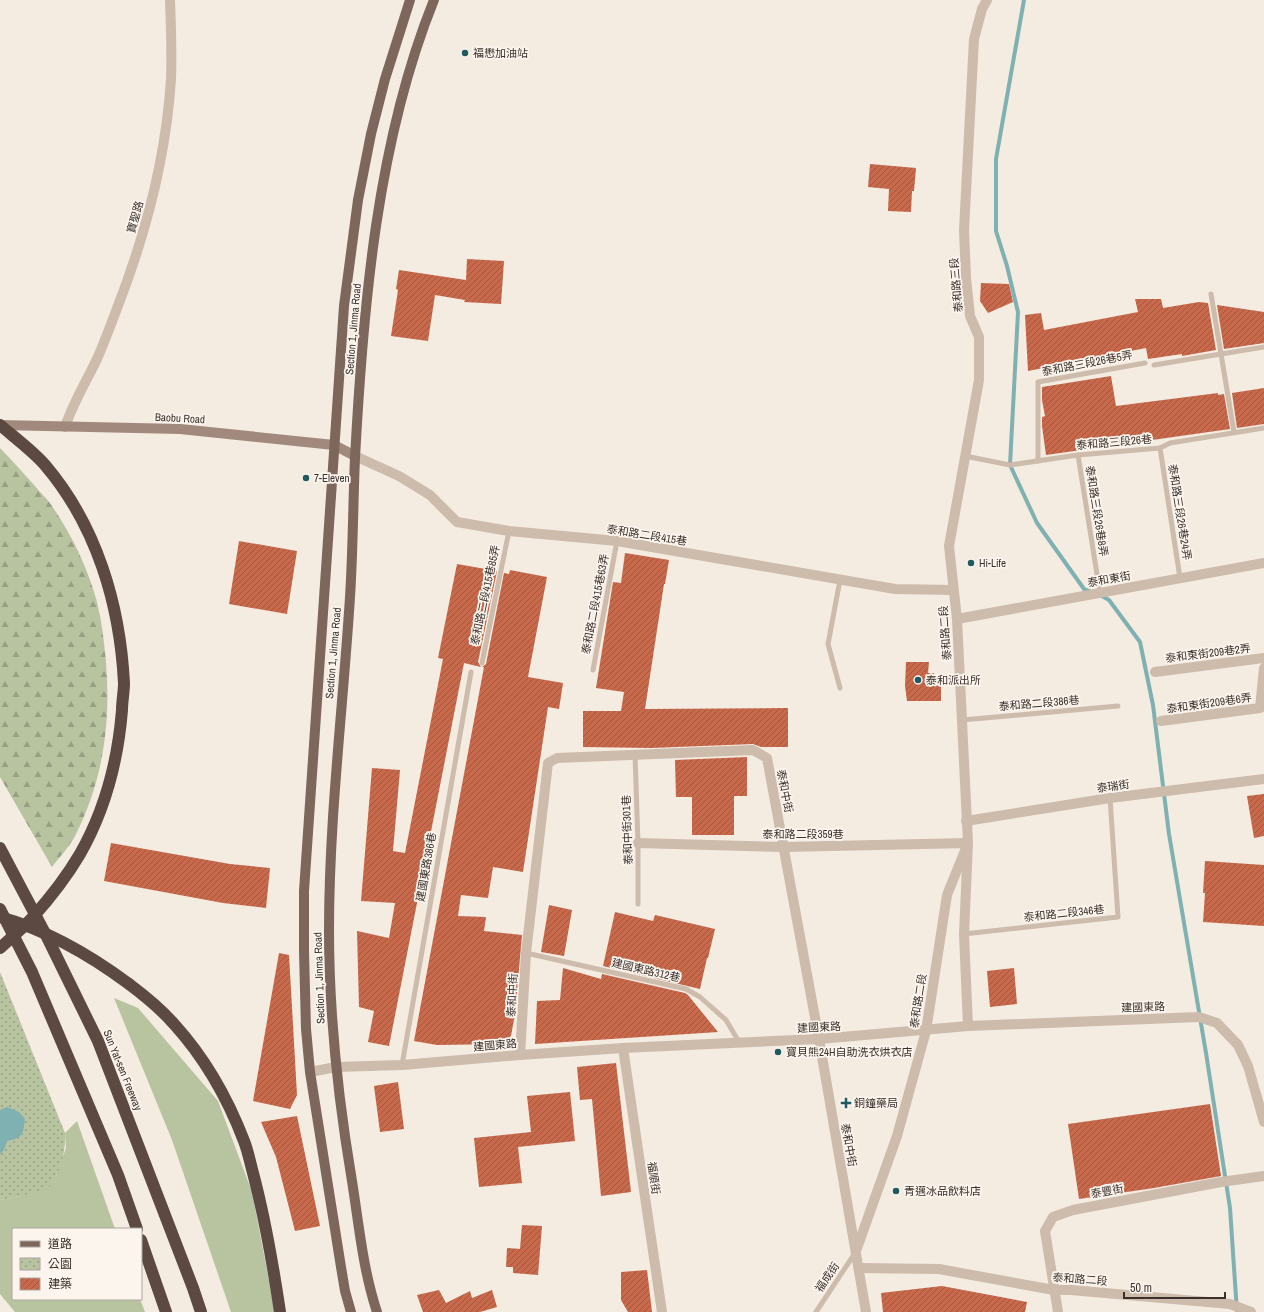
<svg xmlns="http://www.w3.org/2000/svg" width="1264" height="1312" font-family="'Archivo Narrow','Noto Sans TC',sans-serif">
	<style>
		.grass { fill: #b8c4a0 }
		.forest { fill: url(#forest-firs) }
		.park { fill: url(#park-dots) }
		.water { fill: #7fb0b2 }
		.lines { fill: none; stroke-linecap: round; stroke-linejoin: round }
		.stream { stroke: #7fb0b2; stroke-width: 4 }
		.building { fill: url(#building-hatch) }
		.lane { stroke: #cdbbac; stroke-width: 5 }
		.street { stroke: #cdbbac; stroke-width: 10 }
		.secondary { stroke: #a18a7d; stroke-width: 10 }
		.primary { stroke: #7d675c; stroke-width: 10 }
		.highway { stroke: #5c4a42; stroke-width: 12 }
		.highway-bridge { stroke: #5c4a42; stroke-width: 12 }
		.poi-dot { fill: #1f5a5e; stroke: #fbf5ee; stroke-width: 1.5 }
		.labels { text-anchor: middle; stroke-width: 3.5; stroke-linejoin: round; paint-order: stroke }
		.poi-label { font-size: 11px; fill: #3b302b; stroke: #fbf5ee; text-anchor: start }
		.street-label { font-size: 11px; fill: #3b302b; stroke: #fbf5ee }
	</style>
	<defs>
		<pattern id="forest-firs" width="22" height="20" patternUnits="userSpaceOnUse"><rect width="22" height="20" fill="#b8c4a0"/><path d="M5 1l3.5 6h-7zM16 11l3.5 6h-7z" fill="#97a083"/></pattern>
		<pattern id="park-dots" width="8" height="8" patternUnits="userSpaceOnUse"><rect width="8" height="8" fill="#b8c4a0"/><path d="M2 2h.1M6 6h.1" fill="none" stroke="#97a083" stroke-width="1.8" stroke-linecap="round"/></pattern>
		<pattern id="building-hatch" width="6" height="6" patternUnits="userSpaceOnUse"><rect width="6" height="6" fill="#c8694b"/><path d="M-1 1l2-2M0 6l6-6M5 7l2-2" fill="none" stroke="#a4573f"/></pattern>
	</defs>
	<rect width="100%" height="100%" fill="#f4ebe1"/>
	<g class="grass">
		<polygon points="114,998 138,1008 218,1101 252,1192 275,1312 231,1312 172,1140"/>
		<polygon points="77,1121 115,1229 13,1229 13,1299 140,1299 145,1312 15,1312 0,1294 0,1200 21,1196 56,1176 66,1148 65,1133"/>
	</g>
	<path class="forest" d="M 0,448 C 12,460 23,473 35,486 C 40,493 48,499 52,506 C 72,535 88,569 97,602 C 102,622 104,642 106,662 C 111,724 103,782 74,838 C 68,848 59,858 52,867 L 0,777 Z"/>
	<path class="park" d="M 0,972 L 65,1133 C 66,1155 60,1171 48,1189 L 21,1196 L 0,1200 Z"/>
	<path class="water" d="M 7,1107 L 19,1112 L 25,1119 C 23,1134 23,1138 7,1141 L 4,1150 L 0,1154 L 0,1110 Z"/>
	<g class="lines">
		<g class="stream">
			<polyline points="1024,0 996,159 996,231 1007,266 1018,312 1010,465 1037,523 1084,589 1092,592"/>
			<polyline points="1100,595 1109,600 1140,642 1153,705 1169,834 1206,1053 1230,1208 1237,1312"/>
		</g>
	</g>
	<g class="building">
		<polygon points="870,164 916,168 914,191 912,191 911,212 888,211 889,189 868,187"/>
		<polygon points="467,259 504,261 501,304 464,302 465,300 435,295 428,341 391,336 398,290 396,289 399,270 466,280"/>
		<polygon points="981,283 1009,284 1013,302 988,313 980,301"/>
		<polygon points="1135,299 1161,299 1163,308 1199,302 1208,303 1216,350 1182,356 1182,354 1148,359 1146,348 1028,371 1025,315 1041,313 1044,330 1138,312"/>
		<polygon points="1217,305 1264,312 1264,343 1224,349"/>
		<polygon points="1111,376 1116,406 1218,393 1218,395 1224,394 1230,429 1046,455 1042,426 1042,417 1045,416 1042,400 1042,387"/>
		<polygon points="1264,388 1264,424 1237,428 1232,393"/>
		<polygon points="239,541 297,551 287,614 229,604"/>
		<polygon points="625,553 669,560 665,584 664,584 645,709 788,708 788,747 761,747 753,744 652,748 583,747 583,711 621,711 624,692 596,688 613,582 621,583"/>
		<polygon points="457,564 497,571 478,662 481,667 464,663 389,1046 368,1042 374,1011 359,1007 357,931 389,938 395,903 361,901 372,768 400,770 393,851 405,853 443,659 438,658"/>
		<polygon points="510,570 547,577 528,677 563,683 559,709 548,707 523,872 493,867 488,898 461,895 458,916 486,917 484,931 522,935 515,1014 511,1036 501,1044 437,1045 414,1041 484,667 482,667 486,664 504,573 509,574"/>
		<polygon points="906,662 929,662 928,673 934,673 934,686 941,685 941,701 907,701 905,686"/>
		<polygon points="747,757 747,796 734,796 734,835 692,835 692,797 676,797 675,760"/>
		<polygon points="1264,794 1264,836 1254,838 1247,796"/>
		<polygon points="111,843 230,864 270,868 266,908 223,903 104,881"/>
		<polygon points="1205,861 1264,865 1264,926 1203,922 1205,893 1203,893"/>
		<polygon points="549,905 572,910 564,956 541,952"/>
		<polygon points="615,912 653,921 655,915 715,929 708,958 707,958 700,989 603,966"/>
		<polygon points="279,953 289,955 297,1095 290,1109 253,1101"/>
		<polygon points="563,968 601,979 602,974 685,993 688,995 718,1032 535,1044 537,1001 560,1000"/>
		<polygon points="1014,968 1017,1004 990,1007 987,971"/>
		<polygon points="616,1063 631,1192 601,1196 592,1099 580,1100 577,1067"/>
		<polygon points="398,1082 404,1129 380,1132 374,1086"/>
		<polygon points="570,1092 575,1141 518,1147 522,1183 479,1187 474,1138 531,1132 527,1096"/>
		<polygon points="1210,1104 1221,1176 1154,1188 1079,1199 1068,1124"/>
		<polygon points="297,1116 320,1226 295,1231 276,1157 261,1122"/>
		<polygon points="522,1225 542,1226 538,1275 513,1273 513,1267 506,1267 507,1248 520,1249"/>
		<polygon points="647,1270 652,1312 628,1312 621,1300 621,1272"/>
		<polygon points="942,1286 1027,1302 1025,1312 883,1312 881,1293"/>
		<polygon points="439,1290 446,1303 470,1291 472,1298 492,1290 497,1307 480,1312 423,1312 417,1295"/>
	</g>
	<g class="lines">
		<g class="lane">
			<polyline points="1211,294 1234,432"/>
			<polyline points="1154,365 1264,347"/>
			<polyline points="1160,448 1180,578"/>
			<polyline points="1078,455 1100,593"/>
			<polyline points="965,456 1010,465 1078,455 1160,448 1170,443 1264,428"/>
			<polyline points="1038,461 1038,382 1145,363"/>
			<polyline points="840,580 828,644 840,688"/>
			<polyline points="482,663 509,531"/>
			<polyline points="593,670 617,541"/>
			<polyline points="962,720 1118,706"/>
			<polyline points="635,755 638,843 638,904"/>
			<polyline points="964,934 1118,917 1110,798"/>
			<polyline points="526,953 686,989 700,997 726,1020 739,1042"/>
			<polyline points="402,1065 471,672"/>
			<polyline points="816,1312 855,1253"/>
		</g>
		<g class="street">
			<path d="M 65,427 C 73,403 86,382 97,359 C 104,343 110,327 116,311 C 145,237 166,158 171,79 C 172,53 171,26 170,0"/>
			<polyline points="355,456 399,476 430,495 457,522 509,531 617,541 895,589 953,590"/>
			<polyline points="957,619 1264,563"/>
			<polyline points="1155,672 1264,658"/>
			<polyline points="1161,721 1260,708 1264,668"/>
			<polyline points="966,821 1110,798 1264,779"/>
			<polyline points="638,843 784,847 968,843 947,895 926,1031 897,1136 856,1251"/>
			<polyline points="968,1026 964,934 968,843 957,619 949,546 979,380 979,337 970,316 966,278 964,230 974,39 982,9 987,0"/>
			<polyline points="623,1048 662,1312"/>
			<polyline points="520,1055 526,953 548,763 557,758 753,750 767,758 819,1039 866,1312"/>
			<polyline points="310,1072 336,1067 402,1065 520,1055 623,1048 819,1039 968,1026 1199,1017 1217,1023 1238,1045 1248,1066 1264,1122"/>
			<polyline points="859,1268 939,1269 1054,1290 1071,1290 1230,1304 1251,1312"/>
			<polyline points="1058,1312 1045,1231 1053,1217 1073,1210 1221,1182 1264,1176"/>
		</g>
		<polyline class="secondary" points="0,425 180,429 334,445 355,456"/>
		<g class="primary">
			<polyline points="351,1312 345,1291 341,1267 310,1072 306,1029 304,951 304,891 344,306 358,200 371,134 385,79 410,0"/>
			<path d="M 377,1312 C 363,1270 359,1225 352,1181 C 338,1098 329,1014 329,930 C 329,819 343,708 350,597 C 353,551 353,504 355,458 C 363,307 377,141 434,0"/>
		</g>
		<g class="highway">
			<polyline points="0,848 47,937 98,1041 193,1288 201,1312"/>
			<polyline points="0,909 32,972 118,1175 137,1229"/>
			<path d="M 129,984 C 145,996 161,1009 174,1024 C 204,1057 228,1099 244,1141 C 248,1151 250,1162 253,1173 C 265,1218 273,1265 280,1312"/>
			<polyline points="141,1240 166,1312"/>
		</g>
		<g class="highway-bridge">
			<path d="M 0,425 C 14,437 34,452 45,465 C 97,526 120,605 124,683 C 124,692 122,701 122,710 C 118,760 105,810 80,854 C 67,876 50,898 33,917 C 23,928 11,938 0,948"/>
			<path d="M 0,917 C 47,930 90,955 129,984"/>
		</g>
	</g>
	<g class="poi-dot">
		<circle cx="465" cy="53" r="4"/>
		<circle cx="306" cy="478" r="4"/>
		<circle cx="971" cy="563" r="4"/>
		<circle cx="918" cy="680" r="4"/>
		<circle cx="778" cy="1052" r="4"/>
		<path d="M844 1097h4v4h4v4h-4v4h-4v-4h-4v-4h4z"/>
		<circle cx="896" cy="1191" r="4"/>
	</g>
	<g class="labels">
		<g class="poi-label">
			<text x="473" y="57">福懋加油站</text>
			<text x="314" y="482">7-Eleven</text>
			<text x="979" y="567">Hi-Life</text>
			<text x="926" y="684">泰和派出所</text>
			<text x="786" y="1056">寶貝熊24H自助洗衣烘衣店</text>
			<text x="854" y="1107">銅鐘藥局</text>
			<text x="904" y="1195">青邁冰品飲料店</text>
		</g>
		<g class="street-label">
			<text transform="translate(135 217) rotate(-74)" y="4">寶聖路</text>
			<text transform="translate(956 285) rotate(-95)" y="4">泰和路三段</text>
			<text transform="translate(353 329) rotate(-85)" y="4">Section 1, Jinma Road</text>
			<text transform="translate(1087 363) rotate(-11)" y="4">泰和路三段26巷5弄</text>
			<text transform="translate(180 418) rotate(3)" y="4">Baobu Road</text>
			<text transform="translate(1114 442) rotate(-5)" y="4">泰和路三段26巷</text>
			<text transform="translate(1097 511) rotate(81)" y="4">泰和路三段26巷8弄</text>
			<text transform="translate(1180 512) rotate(81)" y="4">泰和路三段26巷24弄</text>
			<text transform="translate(647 535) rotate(9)" y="4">泰和路二段415巷</text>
			<text transform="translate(1109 579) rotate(-10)" y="4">泰和東街</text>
			<text transform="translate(485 595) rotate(-78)" y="4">泰和路二段415巷85弄</text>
			<text transform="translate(595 604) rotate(-79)" y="4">泰和路二段415巷63弄</text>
			<text transform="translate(945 633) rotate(-94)" y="4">泰和路二段</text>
			<text transform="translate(333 653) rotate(-85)" y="4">Section 1, Jinma Road</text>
			<text transform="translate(1208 653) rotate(-7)" y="4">泰和東街209巷2弄</text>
			<text transform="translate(1039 703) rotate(-5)" y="4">泰和路二段386巷</text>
			<text transform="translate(1209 703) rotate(-8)" y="4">泰和東街209巷6弄</text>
			<text transform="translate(1113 786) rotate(-8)" y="4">泰瑞街</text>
			<text transform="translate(785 791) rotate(79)" y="4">泰和中街</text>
			<text transform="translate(627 830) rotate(-92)" y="4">泰和中街301巷</text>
			<text x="803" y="838">泰和路二段359巷</text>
			<text transform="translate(426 867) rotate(-80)" y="4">建國東路386巷</text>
			<text transform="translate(1064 913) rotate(-6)" y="4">泰和路二段346巷</text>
			<text transform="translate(646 970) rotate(13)" y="4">建國東路312巷</text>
			<text transform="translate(319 978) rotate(-92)" y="4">Section 1, Jinma Road</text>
			<text transform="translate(512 995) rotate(-87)" y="4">泰和中街</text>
			<text transform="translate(918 1001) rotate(-81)" y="4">泰和路二段</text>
			<text transform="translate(1143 1007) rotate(-2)" y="4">建國東路</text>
			<text transform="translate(819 1027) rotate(-3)" y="4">建國東路</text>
			<text transform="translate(495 1045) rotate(-5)" y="4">建國東路</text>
			<text transform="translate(123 1070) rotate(68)" y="4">Sun Yat-sen Freeway</text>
			<text transform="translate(849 1145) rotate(80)" y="4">泰和中街</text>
			<text transform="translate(654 1178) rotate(82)" y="4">福順街</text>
			<text transform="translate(1107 1191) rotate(-11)" y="4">泰豐街</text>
			<text transform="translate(827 1277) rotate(-56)" y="4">福成街</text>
			<text transform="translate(1080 1279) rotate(4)" y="4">泰和路二段</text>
		</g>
	</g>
	<rect x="12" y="1228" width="130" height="72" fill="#fbf5ee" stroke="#aea6a0"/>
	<rect x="20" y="1241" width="20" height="6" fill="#7d675c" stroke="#aea6a0"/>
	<text x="48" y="1248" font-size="12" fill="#3b302b">道路</text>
	<rect x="20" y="1258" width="20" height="12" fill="url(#park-dots)" stroke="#aea6a0"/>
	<text x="48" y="1268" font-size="12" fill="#3b302b">公園</text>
	<rect x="20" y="1278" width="20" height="12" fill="url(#building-hatch)" stroke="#aea6a0"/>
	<text x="48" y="1288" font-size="12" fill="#3b302b">建築</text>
	<path d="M1124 1292v6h101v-6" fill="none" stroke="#3b302b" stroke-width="2"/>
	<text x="1130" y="1292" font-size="12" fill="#3b302b" stroke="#fbf5ee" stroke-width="3" paint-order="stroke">50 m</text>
</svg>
